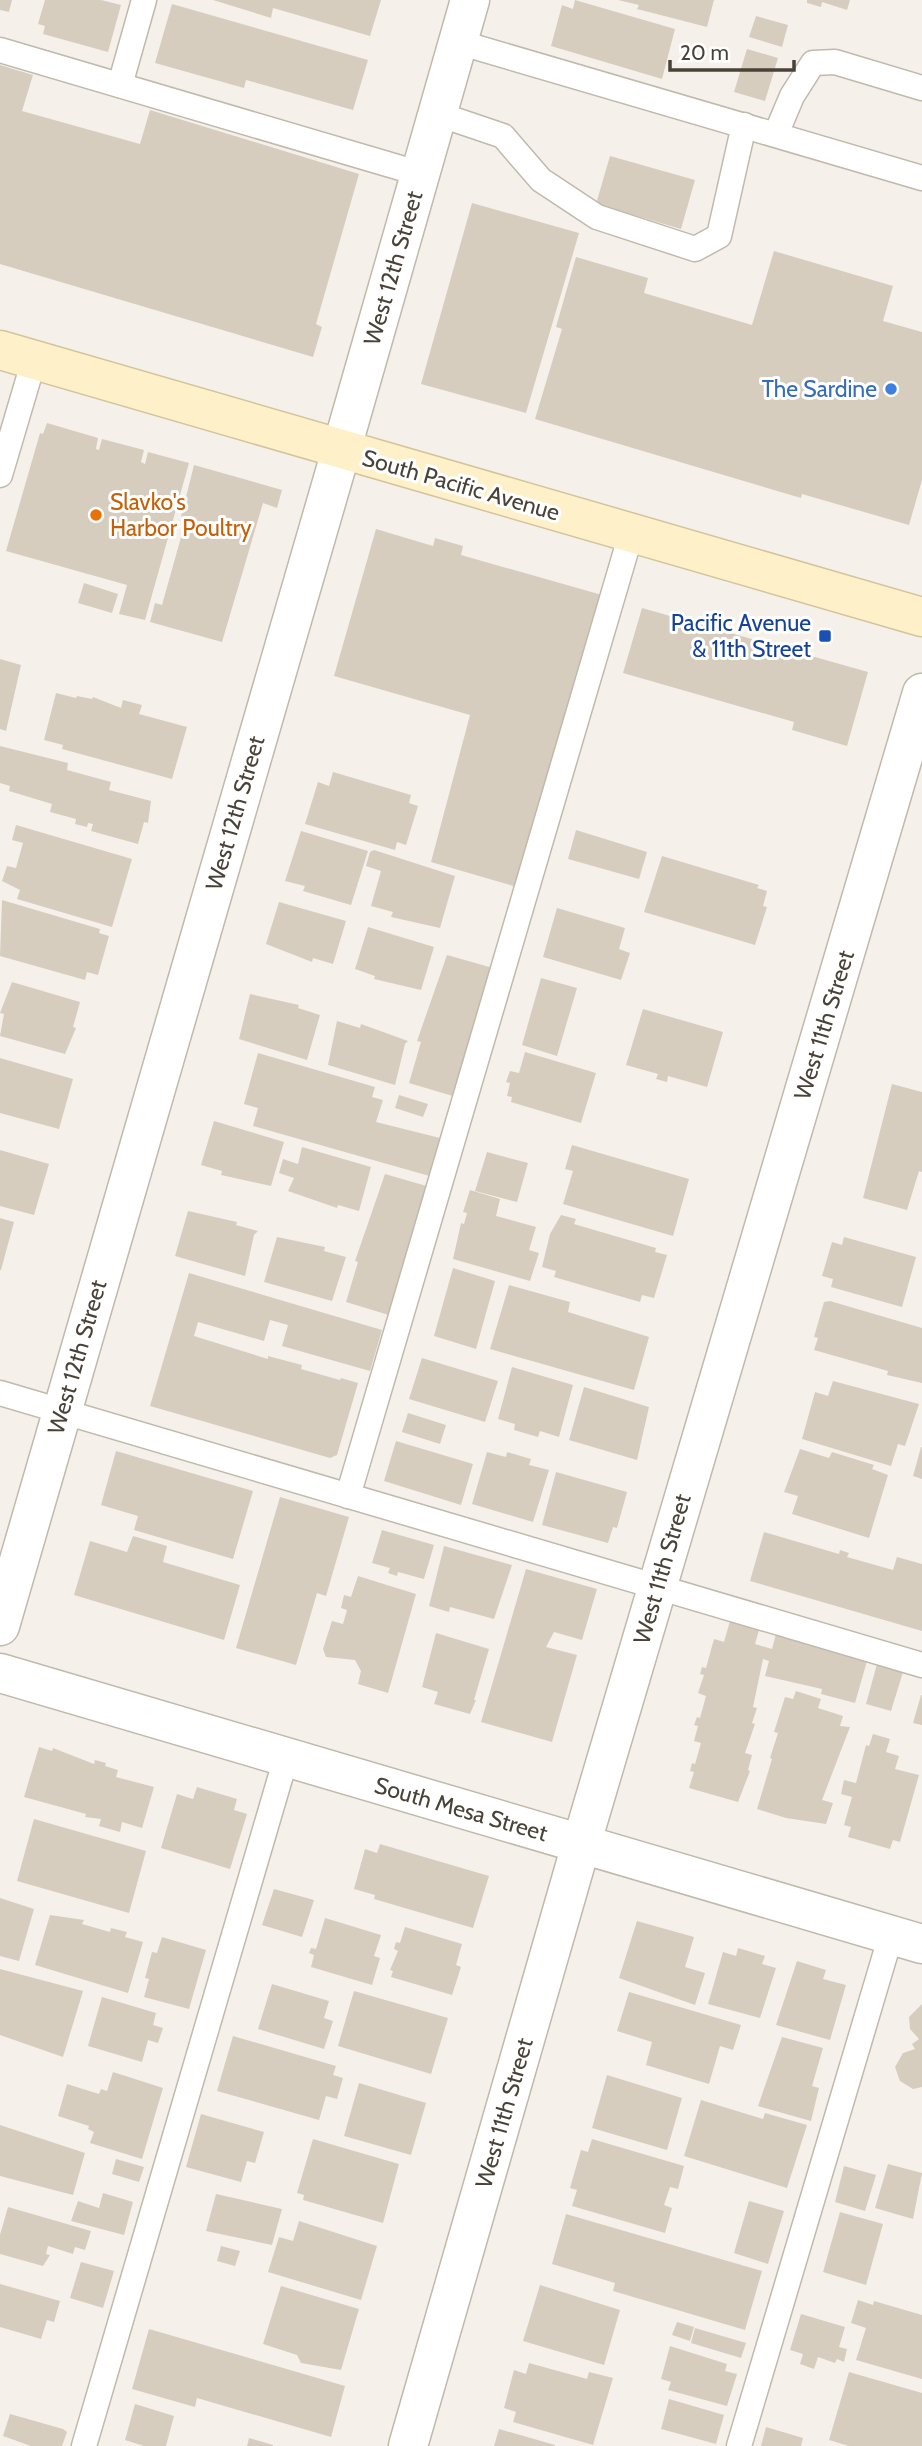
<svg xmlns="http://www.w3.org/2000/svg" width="922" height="2446" font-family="Cabin,sans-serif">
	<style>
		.building { fill: #d6cdbf }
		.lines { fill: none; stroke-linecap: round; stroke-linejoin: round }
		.service-casing { stroke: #c0b9ac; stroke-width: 27 }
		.minor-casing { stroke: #c0b9ac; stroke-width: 41 }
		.tertiary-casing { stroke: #c0b9ac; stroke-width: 41 }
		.secondary-casing { stroke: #d4c49a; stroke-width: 41 }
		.service { stroke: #fff; stroke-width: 24 }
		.minor { stroke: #fff; stroke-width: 38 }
		.tertiary { stroke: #fff; stroke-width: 38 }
		.secondary { stroke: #fef1ca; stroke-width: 38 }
		.shop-dot { fill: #3f7fe0; stroke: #fff; stroke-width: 2.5 }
		.food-dot { fill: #e8710a; stroke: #fff; stroke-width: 2.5 }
		.transit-dot { fill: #1a4fb4; stroke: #fff; stroke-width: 2.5 }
		.labels { text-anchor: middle; stroke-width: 6; stroke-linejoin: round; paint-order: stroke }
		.street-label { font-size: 23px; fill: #494238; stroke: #fff }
		.shop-label { font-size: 23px; fill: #366cbe; stroke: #fff; text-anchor: end }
		.food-label { font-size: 23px; fill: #c56008; stroke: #fff; text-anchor: start }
		.transit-label { font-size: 23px; fill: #164399; stroke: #fff; text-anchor: end }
	</style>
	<rect width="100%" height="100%" fill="#f5f1ea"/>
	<g class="building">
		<polygon points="0,0 12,0 9,12 0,10"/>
		<polygon points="45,0 101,0 121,5 108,52 43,34 45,26 38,24"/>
		<polygon points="213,0 381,0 370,36 273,8 271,18"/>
		<polygon points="575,0 675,29 662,79 551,46 562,5 573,9"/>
		<polygon points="618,0 714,0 707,27 637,9 639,5"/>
		<polygon points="807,0 850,0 847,10 822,2 821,7 807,3"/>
		<polygon points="172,4 368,60 353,110 246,80 244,88 155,63"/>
		<polygon points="756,16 788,25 782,47 749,37"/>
		<polygon points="747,49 778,58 765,101 734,92"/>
		<polygon points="0,65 33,75 22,111 140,144 150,110 359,174 316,324 322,327 313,357 0,264"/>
		<polygon points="610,156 695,180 681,229 596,204"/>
		<polygon points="472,203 579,233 526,413 421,384"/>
		<polygon points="774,251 893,286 883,321 922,332 922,480 909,525 802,494 801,498 535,419 562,329 556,327 576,257 648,278 644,293 752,325"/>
		<polygon points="47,423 98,438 96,449 99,450 102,439 144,450 141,462 145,464 148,452 189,463 145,620 119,614 127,585 6,551 40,433 43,434"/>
		<polygon points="194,465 282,490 277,508 263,503 222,642 150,622 155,603 162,605 185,523 181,517"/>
		<polygon points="376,529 433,546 435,538 463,546 461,555 602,595 517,887 431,862 470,715 334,676"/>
		<polygon points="84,583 118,594 112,613 78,603"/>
		<polygon points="642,608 868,672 847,746 792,730 794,722 623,673"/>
		<polygon points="0,659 21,665 6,731 0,729"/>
		<polygon points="56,693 76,698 77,696 92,699 93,697 121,708 123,700 142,705 139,714 187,727 172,779 62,749 63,745 44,740"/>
		<polygon points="0,746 68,763 67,770 111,782 109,790 151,801 148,823 144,822 138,844 91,831 93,824 88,823 87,827 75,824 76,819 50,812 52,804 9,791 10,786 0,783"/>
		<polygon points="333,772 411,795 409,803 418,806 406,845 397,842 395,850 305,824 318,782 329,786"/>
		<polygon points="16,825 132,859 112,927 17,899 20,890 2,881 7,866 16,868 23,843 12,840"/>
		<polygon points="576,830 647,852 639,879 568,859"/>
		<polygon points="301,831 368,851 351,905 303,891 305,886 285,881"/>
		<polygon points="374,850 455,876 440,928 391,917 393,912 371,906 381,871 366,866 370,852"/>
		<polygon points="662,856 759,885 757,888 767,891 763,906 767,907 755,945 644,912"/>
		<polygon points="2,900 100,929 99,933 109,936 98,975 87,972 85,980 0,956"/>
		<polygon points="279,902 346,921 333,964 313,958 312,962 266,944"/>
		<polygon points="557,908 625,928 619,949 630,953 621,980 543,957"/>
		<polygon points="368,927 434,947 421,990 374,979 375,976 355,969"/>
		<polygon points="447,955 493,968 456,1097 409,1083 421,1042 417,1041"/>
		<polygon points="541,978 577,988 557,1056 522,1045"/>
		<polygon points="12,982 80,1002 73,1027 76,1028 65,1054 0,1036 4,1014 0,1013"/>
		<polygon points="250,994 299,1005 298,1008 320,1015 307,1060 239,1039"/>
		<polygon points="643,1009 723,1032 707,1087 668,1076 667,1082 656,1079 658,1074 626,1065"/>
		<polygon points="337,1021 360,1028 361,1024 408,1041 405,1044 395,1085 328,1065"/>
		<polygon points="525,1052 596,1073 581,1123 511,1102 512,1097 507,1096 510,1083 506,1082 510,1071 519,1073"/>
		<polygon points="258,1053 375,1087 372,1097 383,1100 376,1122 444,1139 433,1177 253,1126 258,1108 244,1104"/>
		<polygon points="0,1058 73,1079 59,1129 0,1113"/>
		<polygon points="892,1084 922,1092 922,1172 919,1171 907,1210 863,1198"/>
		<polygon points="399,1095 428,1104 423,1117 395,1108"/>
		<polygon points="214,1121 284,1142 271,1186 221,1175 222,1171 201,1165"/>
		<polygon points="572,1145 689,1179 673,1236 563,1204 573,1171 565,1169"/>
		<polygon points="302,1147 371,1167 359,1211 338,1205 337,1208 288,1191 294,1178 279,1173 283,1159 298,1164"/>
		<polygon points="0,1150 49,1164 34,1215 0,1206"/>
		<polygon points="487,1152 528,1163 517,1202 475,1191"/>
		<polygon points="385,1174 430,1187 392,1316 346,1302 358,1262 355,1261"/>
		<polygon points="470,1190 500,1199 496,1216 536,1227 529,1250 539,1253 530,1281 453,1259 461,1223 464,1224 467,1213 463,1212"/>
		<polygon points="188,1211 237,1222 236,1225 258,1231 254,1235 245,1276 175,1256"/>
		<polygon points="561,1215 576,1219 574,1224 656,1248 655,1252 667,1255 654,1298 642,1295 640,1302 554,1277 556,1271 542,1267 550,1234"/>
		<polygon points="0,1218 14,1222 1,1270 0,1270"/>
		<polygon points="277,1237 325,1247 324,1251 346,1257 332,1301 264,1282"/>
		<polygon points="844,1237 916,1257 902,1307 831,1287 833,1279 822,1276 832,1242 842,1245"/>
		<polygon points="453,1268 495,1281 476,1349 434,1336"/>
		<polygon points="189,1273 382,1330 370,1371 282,1346 288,1325 270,1320 264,1341 198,1322 194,1336 268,1359 268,1356 302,1365 301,1369 340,1380 341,1378 358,1383 337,1455 330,1458 150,1406"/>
		<polygon points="509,1285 570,1302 568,1312 649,1337 634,1390 490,1349"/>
		<polygon points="830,1301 922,1328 922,1383 887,1375 888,1371 814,1350 818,1338 814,1337 824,1302"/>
		<polygon points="422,1358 498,1381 485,1422 409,1399"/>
		<polygon points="512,1367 573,1385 559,1437 540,1431 538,1437 514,1430 515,1424 498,1419"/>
		<polygon points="833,1381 919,1404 905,1446 898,1444 891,1466 802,1439 815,1392 828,1396"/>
		<polygon points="584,1387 649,1407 637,1460 569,1440"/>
		<polygon points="408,1413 446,1425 440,1444 402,1432"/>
		<polygon points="396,1441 473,1464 461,1505 384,1481"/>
		<polygon points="921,1447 922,1447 922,1479 913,1476"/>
		<polygon points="800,1449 829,1458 832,1452 874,1465 872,1469 888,1475 869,1538 792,1514 798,1496 784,1492"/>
		<polygon points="116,1451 253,1491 233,1559 134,1530 138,1516 101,1505"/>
		<polygon points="487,1452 506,1457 507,1452 531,1459 529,1465 549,1470 533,1522 472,1504"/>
		<polygon points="556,1472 627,1492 617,1528 613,1527 608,1543 542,1525"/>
		<polygon points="280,1497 349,1517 326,1596 317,1593 296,1665 236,1648"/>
		<polygon points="382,1530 434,1545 424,1579 398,1572 397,1576 388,1573 390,1568 372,1563"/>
		<polygon points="764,1532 839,1554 840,1550 849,1553 847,1557 893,1570 897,1557 922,1564 922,1631 750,1581"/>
		<polygon points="133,1536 167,1546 163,1562 240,1585 224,1640 74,1595 90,1541 127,1552"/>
		<polygon points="444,1546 512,1565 494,1619 450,1607 449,1612 429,1606"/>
		<polygon points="526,1569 597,1589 582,1640 554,1632 546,1647 577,1655 552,1742 481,1722"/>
		<polygon points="358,1576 416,1594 388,1693 358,1684 361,1671 355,1660 326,1657 323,1649 332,1621 343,1624 347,1610 341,1608 344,1595 351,1597"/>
		<polygon points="730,1621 759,1630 755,1644 772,1649 776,1634 867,1661 855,1703 821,1694 822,1689 765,1676 769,1661 763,1659 753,1707 757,1708 752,1723 755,1724 745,1753 752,1755 748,1770 750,1771 738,1802 689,1788 694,1772 690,1771 692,1763 695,1764 701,1743 694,1741 698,1726 694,1725 697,1717 700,1718 706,1696 698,1693 704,1675 700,1674 702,1667 706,1668 714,1639 724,1642"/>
		<polygon points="436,1633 489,1649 474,1700 476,1700 470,1714 434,1704 438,1692 422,1687"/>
		<polygon points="877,1664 903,1672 891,1711 866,1704"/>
		<polygon points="796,1691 821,1699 818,1708 843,1716 840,1726 850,1727 822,1800 833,1803 826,1824 786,1818 757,1809 772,1759 770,1758 778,1733 774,1732 785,1697 793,1699"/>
		<polygon points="921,1695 922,1695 922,1725 913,1723"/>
		<polygon points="873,1734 890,1739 886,1752 899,1756 895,1769 919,1775 900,1842 893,1840 890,1849 848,1837 851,1827 844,1825 852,1797 841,1794 844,1780 856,1783 866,1745 869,1746"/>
		<polygon points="39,1747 52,1751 53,1748 94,1764 95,1760 106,1763 105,1766 118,1770 116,1777 154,1787 142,1828 122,1822 120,1832 99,1826 101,1819 85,1817 86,1814 24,1797"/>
		<polygon points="197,1787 237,1799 234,1810 247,1814 230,1869 161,1848 177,1794 193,1799"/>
		<polygon points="34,1819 146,1851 129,1913 17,1881"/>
		<polygon points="380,1844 489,1876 473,1928 374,1899 375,1895 354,1889 365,1849 377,1853"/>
		<polygon points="274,1889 314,1900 302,1937 262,1925"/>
		<polygon points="0,1898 34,1909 19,1961 0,1956"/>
		<polygon points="50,1915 84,1920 82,1924 110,1932 111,1928 127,1932 125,1937 143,1942 128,1993 35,1965"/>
		<polygon points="325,1918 381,1935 374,1956 380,1958 372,1985 311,1967 314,1955 309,1953 311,1948 316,1949"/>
		<polygon points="637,1921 694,1937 685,1967 705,1973 695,2005 619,1978"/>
		<polygon points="405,1927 462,1944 456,1965 461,1967 452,1995 391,1977 393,1971 390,1970 398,1951 394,1949 396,1942 400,1943"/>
		<polygon points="162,1937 206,1950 189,2009 144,1997 149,1979 145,1978 152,1952 157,1953"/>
		<polygon points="738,1948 765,1956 762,1964 776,1968 760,2018 708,2004 723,1952 736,1956"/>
		<polygon points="797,1961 826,1970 823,1979 846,1985 830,2040 776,2025"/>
		<polygon points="0,1969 83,1991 63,2057 0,2035"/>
		<polygon points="272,1984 329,2001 324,2018 333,2021 324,2049 258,2029"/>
		<polygon points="354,1991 448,2018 431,2074 338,2046"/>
		<polygon points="629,1992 741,2025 733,2050 720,2046 709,2084 646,2065 652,2042 617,2031"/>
		<polygon points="102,1997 156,2013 153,2025 163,2028 158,2043 148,2040 142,2062 88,2046"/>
		<polygon points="922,2004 922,2087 913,2089 900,2081 895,2067 903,2053 915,2049 912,2044 919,2039 910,2029 909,2017"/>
		<polygon points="233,2036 336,2066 333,2075 343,2078 337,2099 326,2096 319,2120 217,2091"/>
		<polygon points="782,2037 823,2048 812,2086 819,2088 811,2121 758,2106"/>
		<polygon points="113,2072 163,2088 142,2159 90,2143 94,2132 88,2129 89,2126 58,2116 67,2084 99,2094 101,2089 107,2091"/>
		<polygon points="607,2075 682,2098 667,2150 592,2128"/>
		<polygon points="359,2083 426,2103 411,2155 344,2136"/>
		<polygon points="701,2100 763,2119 765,2113 807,2125 787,2188 684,2156"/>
		<polygon points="201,2114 264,2132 255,2163 247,2161 241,2182 186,2167"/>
		<polygon points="0,2125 85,2153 73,2195 0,2176"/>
		<polygon points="313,2139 399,2164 383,2223 303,2200 304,2195 297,2193"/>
		<polygon points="592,2139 684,2166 678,2189 670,2187 664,2205 672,2208 665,2233 572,2206 577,2190 570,2188 581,2150 588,2152"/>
		<polygon points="116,2159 144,2167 139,2182 112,2174"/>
		<polygon points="888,2164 922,2173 913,2219 875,2208"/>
		<polygon points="844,2166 876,2175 865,2211 835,2202"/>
		<polygon points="103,2193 133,2202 124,2235 71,2221 78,2201 99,2208"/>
		<polygon points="216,2194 282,2209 272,2245 206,2231"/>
		<polygon points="749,2201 784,2211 768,2264 734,2253"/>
		<polygon points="8,2207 91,2231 85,2250 75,2247 73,2254 48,2246 46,2254 50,2255 43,2266 0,2254 0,2235"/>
		<polygon points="840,2212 883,2224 866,2285 823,2272"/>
		<polygon points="566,2214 762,2271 745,2330 613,2291 615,2283 552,2264"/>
		<polygon points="299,2221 377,2246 361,2300 268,2272 279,2237 293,2241"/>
		<polygon points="221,2246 240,2251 235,2266 217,2261"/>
		<polygon points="81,2262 114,2271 103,2308 70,2298"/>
		<polygon points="0,2284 60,2301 54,2322 47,2320 41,2339 0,2327"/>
		<polygon points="540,2285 620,2310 604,2365 523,2341"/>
		<polygon points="281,2286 359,2309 341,2370 301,2363 297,2355 263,2344"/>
		<polygon points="858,2300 873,2305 874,2301 922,2315 922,2379 856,2360 866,2328 851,2323"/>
		<polygon points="801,2314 845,2327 839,2347 847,2349 844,2362 837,2359 835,2363 818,2357 814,2369 800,2364 803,2354 790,2350"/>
		<polygon points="677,2322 694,2327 690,2341 672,2335"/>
		<polygon points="695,2328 746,2343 741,2358 691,2343"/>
		<polygon points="149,2329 345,2386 331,2437 197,2398 195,2407 132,2389"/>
		<polygon points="670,2346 727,2364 725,2371 737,2374 727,2406 668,2390 671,2382 661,2379"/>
		<polygon points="529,2363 587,2379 589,2372 613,2378 593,2445 513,2422 516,2412 504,2408 514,2370 526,2374"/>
		<polygon points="849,2372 922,2393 922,2446 849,2446 829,2440"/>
		<polygon points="669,2399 724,2415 716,2444 661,2429"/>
		<polygon points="135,2404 174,2416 166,2446 144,2446 125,2440"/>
		<polygon points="10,2414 63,2429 67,2432 62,2446 31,2446 3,2436"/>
		<polygon points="766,2427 803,2438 801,2446 761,2446"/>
		<polygon points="499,2429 555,2445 555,2446 494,2446"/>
		<polygon points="249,2438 273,2445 273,2446 247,2446"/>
	</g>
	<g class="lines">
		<g class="service-casing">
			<g id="service">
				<polyline points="458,42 922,178"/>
				<polyline points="0,50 421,174"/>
				<polyline points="120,85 144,0"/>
				<polyline points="438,114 503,136 541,180 597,217 695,249 719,236 744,125"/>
				<polyline points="776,134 792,96 813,63 835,62 922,88"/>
				<polyline points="0,475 34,360"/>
				<polyline points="0,1393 922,1665"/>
				<polyline points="348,1496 631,534"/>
				<polyline points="84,2446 286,1758"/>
				<polyline points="739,2446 891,1935"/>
			</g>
		</g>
		<g class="minor-casing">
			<g id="minor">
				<polyline points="0,1626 341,451"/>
				<polyline points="0,1673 922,1944"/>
				<polyline points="408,2446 581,1845 922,693"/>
			</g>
		</g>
		<g class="tertiary-casing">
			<polyline id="tertiary" points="341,451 470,0"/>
		</g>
		<g class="secondary-casing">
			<polyline id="secondary" points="0,350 922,617"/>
		</g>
		<use href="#service" class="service"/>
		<use href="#minor" class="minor"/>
		<use href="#tertiary" class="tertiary"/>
		<use href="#secondary" class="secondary"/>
	</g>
	<circle class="shop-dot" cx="891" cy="389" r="7"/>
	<circle class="food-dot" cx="96" cy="515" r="7"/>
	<rect class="transit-dot" x="818" y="629" width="14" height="14" rx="3.5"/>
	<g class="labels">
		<g class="street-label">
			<text transform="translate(393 268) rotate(-74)" y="8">West 12th Street</text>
			<text transform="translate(461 485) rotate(16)" y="8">South Pacific Avenue</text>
			<text transform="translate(235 813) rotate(-74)" y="8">West 12th Street</text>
			<text transform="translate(824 1025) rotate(-73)" y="8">West 11th Street</text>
			<text transform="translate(77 1357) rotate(-74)" y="8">West 12th Street</text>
			<text transform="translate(662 1569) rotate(-74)" y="8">West 11th Street</text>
			<text transform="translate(461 1809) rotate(16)" y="8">South Mesa Street</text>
			<text transform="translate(504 2113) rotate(-74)" y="8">West 11th Street</text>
		</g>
		<g class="shop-label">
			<text x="877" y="397">The Sardine</text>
		</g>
		<g class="food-label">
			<text x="110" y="510">Slavko's<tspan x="110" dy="26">Harbor Poultry</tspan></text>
		</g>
		<g class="transit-label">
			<text x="811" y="631">Pacific Avenue<tspan x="811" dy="26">&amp; 11th Street</tspan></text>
		</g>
	</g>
	<path d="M670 60v10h124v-10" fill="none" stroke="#494238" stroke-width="3.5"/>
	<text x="680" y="60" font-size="21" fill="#494238" stroke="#ffffff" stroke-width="5" paint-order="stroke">20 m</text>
</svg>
